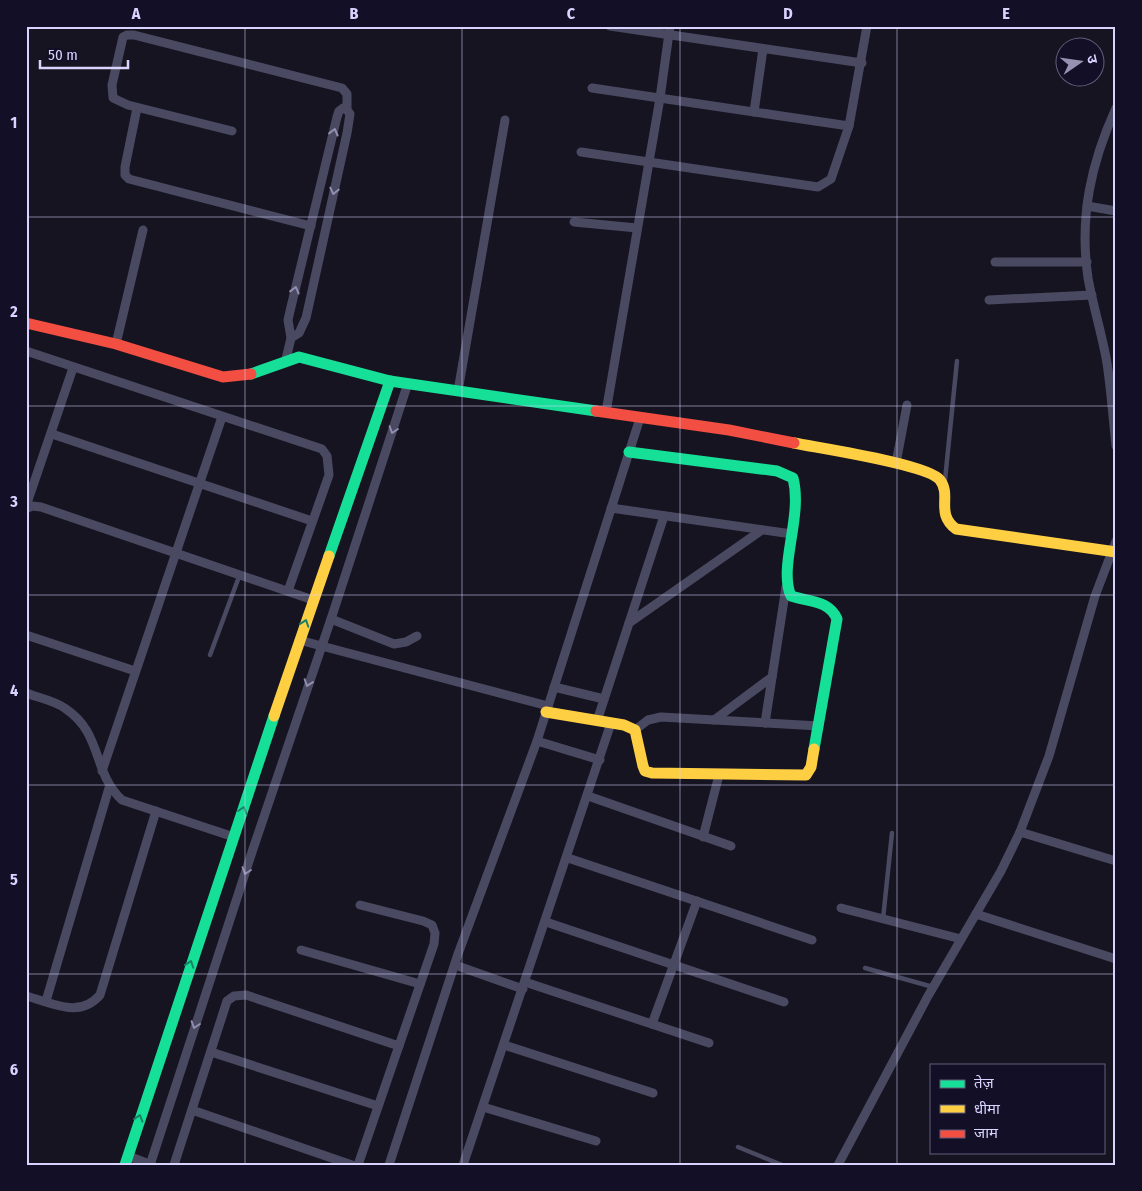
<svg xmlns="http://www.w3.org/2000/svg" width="1142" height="1191" font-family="'Fira Sans Condensed','Noto Sans Devanagari',sans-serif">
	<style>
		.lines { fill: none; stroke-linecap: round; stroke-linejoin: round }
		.lane { stroke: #4a4962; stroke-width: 4.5 }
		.street { stroke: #4a4962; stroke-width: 9 }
		.fast { stroke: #16e098; stroke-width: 11 }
		.slow { stroke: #ffcf43; stroke-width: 11 }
		.jam { stroke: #f24e42; stroke-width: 11 }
		.oneway { stroke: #928eb0 }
		.oneway2 { stroke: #158265 }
		.grid { fill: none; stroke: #d9d4ff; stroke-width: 1; stroke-opacity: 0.55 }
		.neatline { fill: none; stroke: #d9d4ff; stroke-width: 2 }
		.grid-label { font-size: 16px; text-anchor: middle; font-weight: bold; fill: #d9d4ff }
	</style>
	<rect width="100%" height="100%" fill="#161421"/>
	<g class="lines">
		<g class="lane">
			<polyline points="945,480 957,361"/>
			<polyline points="210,655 240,574"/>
			<polyline points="883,919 892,833"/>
			<polyline points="865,968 933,987"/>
			<polyline points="738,1147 782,1165"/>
		</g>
		<g class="street">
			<polyline points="610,26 862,63"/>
			<polyline points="592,88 849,126"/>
			<polyline points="137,108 125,167 125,175 129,179 311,226"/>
			<path d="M 1116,108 C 1091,163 1079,217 1088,278 C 1093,306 1102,334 1107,363 C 1111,390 1113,418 1116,446"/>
			<polyline points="754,112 763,49"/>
			<polyline points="232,131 128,105 113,98 112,85 123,37 127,35 134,35 342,88 347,94 347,110 350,114 347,133 306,318 299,333 291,338"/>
			<polyline points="581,152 818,187 831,179 849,126 867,26"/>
			<polyline points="1087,206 1116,211"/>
			<polyline points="574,222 637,228"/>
			<polyline points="995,262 1087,262"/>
			<polyline points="989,300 1092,295"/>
			<polyline points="116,344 143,230"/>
			<polyline points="26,351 322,449 327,456 329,475 288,591"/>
			<polyline points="286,359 291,338 288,320 290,311 337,117 339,111 343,108 347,110"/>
			<polyline points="458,391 505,120"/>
			<polyline points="606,412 660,98 670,26"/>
			<polyline points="52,434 312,521"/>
			<polyline points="896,463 907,405"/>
			<polyline points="26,506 73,368"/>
			<polyline points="611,508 792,534"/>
			<polyline points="26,509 32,506 41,507 313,600"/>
			<polyline points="331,619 394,644 406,642 417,636"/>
			<polyline points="629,623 762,530"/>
			<polyline points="26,635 135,671"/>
			<polyline points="299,640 548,706"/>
			<polyline points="554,687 604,699"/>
			<path d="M 26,693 C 39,698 56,701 66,709 C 103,734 92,772 122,800 L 234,837"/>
			<polyline points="714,720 772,677"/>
			<polyline points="597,721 664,516"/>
			<polyline points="765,723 786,587"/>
			<polyline points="635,730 648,720 661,717 819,726"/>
			<polyline points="537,741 600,760"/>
			<polyline points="102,771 222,417"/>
			<polyline points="588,796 731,846"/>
			<polyline points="1020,832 1116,861"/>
			<polyline points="703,837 719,775"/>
			<polyline points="568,858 812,940"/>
			<polyline points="841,908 961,939"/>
			<polyline points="976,914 1116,959"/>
			<polyline points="546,922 784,1002"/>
			<polyline points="301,950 420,984"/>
			<polyline points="455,965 523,989"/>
			<polyline points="525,982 709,1043"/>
			<path d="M 26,996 C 53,1003 79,1019 100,995 L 156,811"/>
			<polyline points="46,1001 109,788"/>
			<polyline points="652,1024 697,901"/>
			<polyline points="504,1045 653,1093"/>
			<polyline points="211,1052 378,1106"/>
			<polyline points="483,1107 596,1141"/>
			<polyline points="192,1110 352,1165"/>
			<polyline points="128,1156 152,1165"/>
			<polyline points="150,1165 253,849 331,619 408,383"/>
			<polyline points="174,1165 227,1001 234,996 246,995 399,1046"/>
			<polyline points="358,1165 434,944 435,933 432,925 423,921 360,905"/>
			<polyline points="389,1165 458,954 537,741 640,418"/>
			<polyline points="463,1165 611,723"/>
			<polyline points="838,1165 928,996 1001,871 1020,832 1049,756 1095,596 1116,541"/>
		</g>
		<g class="fast">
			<polyline points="251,374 299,357 390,381 596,411"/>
			<path d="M 629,452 L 777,471 L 793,478 C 803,517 778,567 791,596 C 809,602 829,600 837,619 L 814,749"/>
			<polyline points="329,556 390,381"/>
			<polyline points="125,1165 274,716"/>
		</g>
		<g class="slow">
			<path d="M 794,443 C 818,448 928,464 940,480 C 952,496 935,513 956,529 L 1116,552"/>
			<polyline points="546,712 624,725 635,730 643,766 645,771 652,773 806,775 811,767 814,749"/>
			<polyline points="274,716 329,556"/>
		</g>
		<g class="jam">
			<polyline points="26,323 116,344 223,377 251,374"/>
			<polyline points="596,411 729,430 794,443"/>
		</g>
	</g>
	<defs><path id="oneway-chevron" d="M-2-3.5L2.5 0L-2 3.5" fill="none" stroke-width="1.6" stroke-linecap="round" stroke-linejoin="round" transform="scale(1.25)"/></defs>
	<g class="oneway">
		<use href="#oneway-chevron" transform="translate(334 132) rotate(-76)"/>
		<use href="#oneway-chevron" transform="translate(334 191) rotate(103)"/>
		<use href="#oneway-chevron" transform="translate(295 290) rotate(-76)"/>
		<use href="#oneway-chevron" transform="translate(393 430) rotate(108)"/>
		<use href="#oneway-chevron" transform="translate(308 683) rotate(109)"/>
		<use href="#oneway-chevron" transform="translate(246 871) rotate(108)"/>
		<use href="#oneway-chevron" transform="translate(195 1025) rotate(108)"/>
	</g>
	<g class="oneway2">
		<use href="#oneway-chevron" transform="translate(305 623) rotate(-71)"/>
		<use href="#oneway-chevron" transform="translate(243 810) rotate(-72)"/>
		<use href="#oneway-chevron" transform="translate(190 964) rotate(-71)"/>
		<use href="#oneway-chevron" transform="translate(139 1118) rotate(-73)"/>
	</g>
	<path class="grid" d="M 245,26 L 245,1165M 462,26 L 462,1165M 680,26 L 680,1165M 897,26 L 897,1165M 26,217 L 1116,217M 26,406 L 1116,406M 26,595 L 1116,595M 26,785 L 1116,785M 26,974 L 1116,974"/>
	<rect width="1142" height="1191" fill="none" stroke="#130f26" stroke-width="55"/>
	<rect x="930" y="1064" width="175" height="90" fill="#130f26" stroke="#625e7d"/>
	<rect x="940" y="1080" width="25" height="8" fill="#16e098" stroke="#625e7d"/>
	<text x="974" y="1088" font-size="15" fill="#d9d4ff">तेज़</text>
	<rect x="940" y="1105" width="25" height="8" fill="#ffcf43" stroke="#625e7d"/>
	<text x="974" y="1114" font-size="15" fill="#d9d4ff">धीमा</text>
	<rect x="940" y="1130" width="25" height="8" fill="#f24e42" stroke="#625e7d"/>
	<text x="974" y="1138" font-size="15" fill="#d9d4ff">जाम</text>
	<g transform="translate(1080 62) rotate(77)"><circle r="24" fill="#130f26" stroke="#625e7d"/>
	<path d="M0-4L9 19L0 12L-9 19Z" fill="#9591b1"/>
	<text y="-8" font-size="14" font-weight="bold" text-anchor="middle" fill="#d9d4ff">उ</text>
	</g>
	<path d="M40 60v8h88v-8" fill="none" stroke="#d9d4ff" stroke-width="2.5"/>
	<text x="48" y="60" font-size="15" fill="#d9d4ff" stroke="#130f26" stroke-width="4" paint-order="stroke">50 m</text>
	<rect x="28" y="28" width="1086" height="1136" class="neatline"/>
	<g class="grid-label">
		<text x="136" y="19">A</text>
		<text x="354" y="19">B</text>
		<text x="571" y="19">C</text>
		<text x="788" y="19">D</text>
		<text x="1006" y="19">E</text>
		<text x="14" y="128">1</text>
		<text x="14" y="317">2</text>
		<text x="14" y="507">3</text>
		<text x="14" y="696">4</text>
		<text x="14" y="885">5</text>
		<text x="14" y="1075">6</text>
	</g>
</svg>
